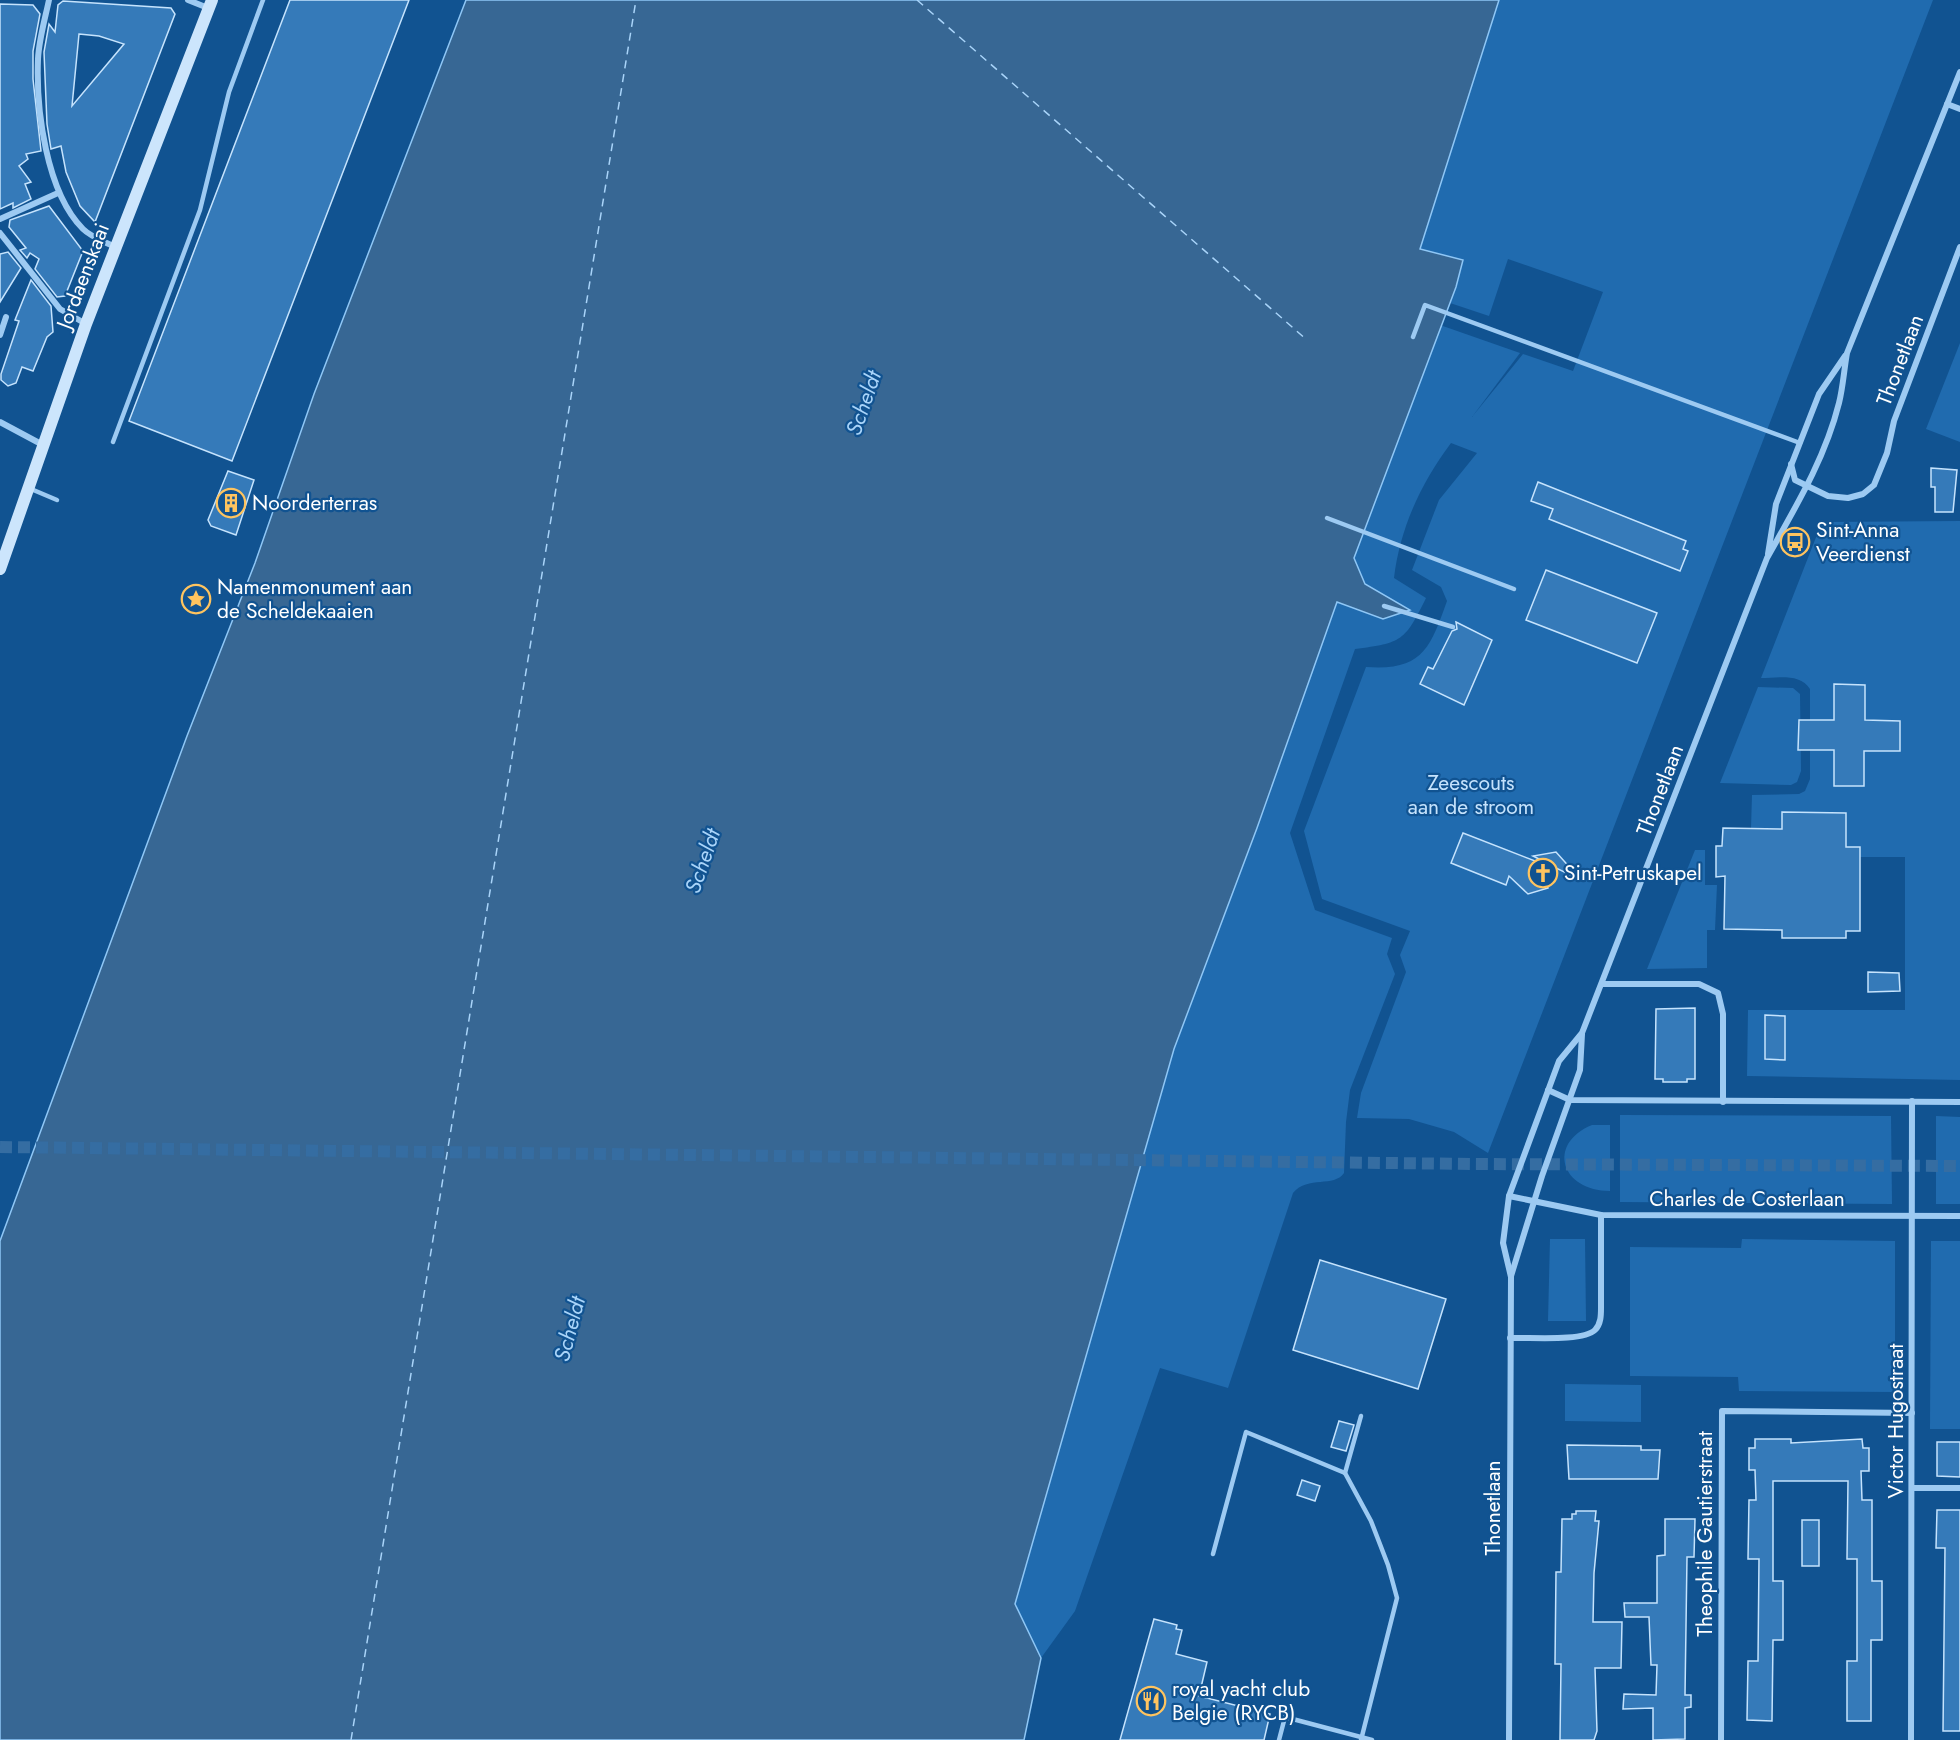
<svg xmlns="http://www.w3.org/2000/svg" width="1960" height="1740" font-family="Jost,sans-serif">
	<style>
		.green { fill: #206baf }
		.water { fill: #376794; stroke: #8fc7f6; stroke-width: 1.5 }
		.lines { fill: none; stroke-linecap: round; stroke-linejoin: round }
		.ferry { stroke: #a9d4f9; stroke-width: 1.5; stroke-dasharray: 8 6; stroke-linecap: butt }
		.building { fill: #357ab9; stroke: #c5e3fd; stroke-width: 1.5; fill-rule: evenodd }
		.secondary-tunnel { stroke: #356da2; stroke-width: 12; stroke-dasharray: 12 6; stroke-linecap: butt }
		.lane { stroke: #9dcaf2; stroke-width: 4.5 }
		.street { stroke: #9dcaf2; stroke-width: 6 }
		.secondary { stroke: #cce5fc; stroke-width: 12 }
		.labels { text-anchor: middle; stroke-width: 4.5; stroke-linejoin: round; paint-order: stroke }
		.street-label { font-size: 21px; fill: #fff; stroke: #115391 }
		.poi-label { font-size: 21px; fill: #fff; stroke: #115391; text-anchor: start }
		.park-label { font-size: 21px; fill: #c5e3fd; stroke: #115391 }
		.water-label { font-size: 22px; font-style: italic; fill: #a9d4f9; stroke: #115391 }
	</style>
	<rect width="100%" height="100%" fill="#115391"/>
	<g class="green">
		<path d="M 1499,0 L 1933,0 L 1488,1153 L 1454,1132 L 1409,1119 L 1357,1118 L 1361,1093 L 1406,972 L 1400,955 L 1410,931 L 1322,899 L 1304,831 L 1366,667 C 1422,671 1430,649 1447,601 L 1441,587 L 1412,570 L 1439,500 L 1477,453 L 1451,443 C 1421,483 1400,528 1394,578 L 1426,598 C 1405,641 1402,643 1355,649 L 1290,833 L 1315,910 L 1392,938 L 1387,954 L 1395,974 L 1350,1090 L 1346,1122 L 1344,1173 C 1334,1188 1308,1175 1293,1193 L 1228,1388 L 1160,1368 L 1075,1611 L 1041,1658 L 1015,1604 L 1174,1049 L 1257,828 L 1337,602 L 1383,619 L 1409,610 L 1365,584 L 1354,558 L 1440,325 L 1520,353 L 1472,417 L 1523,354 L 1573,371 L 1603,292 L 1508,259 L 1489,316 L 1450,303 L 1456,287 L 1420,249 Z"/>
		<polygon points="1960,343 1960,442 1926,429"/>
		<path d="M 1960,521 L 1960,1080 L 1747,1076 L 1748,1010 L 1905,1010 L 1905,857 L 1860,857 L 1860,847 L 1846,847 L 1846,813 L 1782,813 L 1782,829 L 1751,828 L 1752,795 L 1799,794 L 1805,791 L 1810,779 L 1810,689 C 1800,673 1778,678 1761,678 L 1822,522 Z"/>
		<polygon points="1758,687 1793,688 1800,694 1801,771 1797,782 1791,785 1720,783"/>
		<polygon points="1695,850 1705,850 1705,885 1717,885 1715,930 1707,930 1707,968 1647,969"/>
		<polygon points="1620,1115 1891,1116 1892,1204 1620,1202"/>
		<polygon points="1936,1116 1960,1117 1960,1204 1936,1204"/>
		<path d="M 1592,1125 L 1610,1125 L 1610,1191 C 1561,1191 1546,1144 1592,1125 Z"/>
		<polygon points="1550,1239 1585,1239 1586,1321 1548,1321"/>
		<polygon points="1742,1239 1895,1241 1895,1392 1739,1391 1738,1377 1630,1376 1630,1247 1741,1248"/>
		<polygon points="1931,1241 1960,1241 1960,1429 1930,1429"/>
		<polygon points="1565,1384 1641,1385 1641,1422 1565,1421"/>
	</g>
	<polygon class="water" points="466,0 1499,0 1420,249 1463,260 1456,287 1354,558 1365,584 1410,610 1383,619 1337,602 1257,828 1174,1049 1015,1604 1041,1658 1024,1740 0,1740 0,1241 187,736 255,563 314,394"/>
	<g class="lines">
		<g class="ferry">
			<polyline points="917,0 1307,340"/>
			<polyline points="351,1740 636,0"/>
		</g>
	</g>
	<g class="building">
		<polygon points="290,0 409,0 232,461 129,421"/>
		<path d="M 63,1 L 171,8 L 175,14 L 95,222 L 80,206 L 66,172 L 61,146 L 51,149 L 47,124 L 44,52 L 49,24 L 55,32 L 58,5 ZM 79,34 L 99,36 L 124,44 L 72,106 Z"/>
		<polygon points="0,4 33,5 40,14 33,51 33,79 41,151 26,154 28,159 19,166 31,182 25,184 31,199 13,208 13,203 0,209"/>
		<polygon points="49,206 83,251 65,296 57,297 35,269 39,259 30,253 27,258 20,250 26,248 9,227 10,220"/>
		<polygon points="8,252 21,268 0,302 0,254"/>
		<polygon points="31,280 51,306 53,332 47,337 33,371 22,367 16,383 8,386 1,380 1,374 19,321 15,320"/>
		<polygon points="1931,468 1957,470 1953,512 1935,512 1935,487 1931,487"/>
		<polygon points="228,471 254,480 236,535 211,526 208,520"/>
		<polygon points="1538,482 1686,541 1683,549 1688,551 1680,571 1549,519 1553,509 1531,501"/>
		<polygon points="1546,570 1657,613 1637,663 1526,620"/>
		<polygon points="1456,622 1492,640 1464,705 1420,684 1428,667 1433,669 1452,631 1457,629"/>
		<polygon points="1834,684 1865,685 1865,720 1900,721 1900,751 1864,751 1864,786 1834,786 1834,750 1798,750 1799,720 1834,720"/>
		<polygon points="1782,812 1846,813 1846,847 1860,847 1860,931 1846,931 1846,938 1782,938 1782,930 1724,929 1725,876 1716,877 1716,846 1722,846 1723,828 1782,829"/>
		<polygon points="1463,833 1535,861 1539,859 1533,856 1556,852 1581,880 1550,865 1554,881 1547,885 1548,888 1528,894 1509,876 1506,885 1451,863"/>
		<polygon points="1868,972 1899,973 1900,991 1868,992"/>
		<polygon points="1695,1008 1695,1079 1687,1079 1687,1082 1663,1082 1663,1079 1655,1079 1656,1009"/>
		<polygon points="1765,1015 1785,1016 1785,1060 1765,1059"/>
		<polygon points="1320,1260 1446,1299 1418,1389 1293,1350"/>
		<polygon points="1339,1421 1354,1425 1346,1451 1331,1447"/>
		<polygon points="1755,1439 1791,1439 1791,1443 1862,1439 1863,1448 1869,1448 1869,1471 1861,1471 1862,1500 1872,1500 1872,1581 1882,1581 1882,1640 1871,1640 1871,1721 1847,1721 1847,1661 1857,1661 1857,1559 1847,1559 1848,1481 1773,1481 1773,1581 1783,1581 1783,1640 1773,1640 1772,1721 1747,1720 1748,1661 1758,1661 1759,1559 1748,1559 1749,1500 1756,1500 1755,1470 1749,1470 1749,1448 1755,1448"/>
		<polygon points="1937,1442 1960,1442 1960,1477 1937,1476"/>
		<polygon points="1567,1445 1641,1446 1641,1450 1660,1450 1658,1479 1569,1479"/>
		<polygon points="1302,1480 1320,1486 1315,1501 1297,1495"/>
		<polygon points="1937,1510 1960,1510 1960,1731 1943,1731 1945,1548 1936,1548"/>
		<polygon points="1576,1511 1596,1511 1595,1521 1599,1521 1594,1573 1593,1622 1622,1622 1621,1668 1595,1668 1597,1731 1594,1740 1560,1740 1561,1664 1555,1664 1556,1572 1561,1572 1562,1519 1572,1519 1572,1514 1576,1514"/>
		<polygon points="1665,1519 1695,1519 1694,1557 1687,1557 1685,1695 1691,1695 1691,1707 1685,1708 1685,1739 1653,1740 1653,1708 1623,1709 1624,1694 1656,1695 1657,1665 1651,1665 1649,1617 1625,1617 1624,1603 1657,1603 1657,1556 1665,1555"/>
		<rect x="1802" y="1520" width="17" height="46"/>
		<polygon points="1154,1619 1177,1625 1176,1629 1182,1630 1176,1654 1207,1662 1199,1696 1270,1714 1264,1740 1120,1740"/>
	</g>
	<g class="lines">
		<polyline class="secondary-tunnel" points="0,1147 1474,1164 1960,1166"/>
		<g class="lane">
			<polyline points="1413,337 1425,305 1800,443"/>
			<polyline points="113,442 200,210 229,92 263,0"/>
			<polyline points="31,489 57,500"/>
			<polyline points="1327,518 1514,589"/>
			<polyline points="1384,606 1453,627"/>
			<polyline points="1345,1473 1361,1416"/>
			<polyline points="1213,1554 1246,1432 1345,1473 1371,1521 1388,1565 1397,1598 1361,1740"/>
			<polyline points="1279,1740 1285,1717 1372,1740"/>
		</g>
		<g class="street">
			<path d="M 49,0 C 45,19 39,39 38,59 C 36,109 46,192 83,229 C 91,237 105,242 115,247"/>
			<polyline points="188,0 208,8"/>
			<polyline points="1947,104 1960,109"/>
			<polyline points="0,219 58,193"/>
			<polyline points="0,233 60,309 86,324"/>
			<polyline points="0,335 6,317"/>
			<polyline points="0,422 43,445"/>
			<polyline points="1791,464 1795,480 1828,496 1848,498 1863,494 1874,485 1887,453 1894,421 1960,247"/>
			<polyline points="1768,554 1776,504 1819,394 1845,356"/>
			<polyline points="1602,984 1699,984 1718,993 1723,1014 1723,1102"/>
			<polyline points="1548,1090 1570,1100 1960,1102"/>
			<polyline points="1509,1196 1601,1215 1960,1216"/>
			<polyline points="1511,1276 1542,1176 1580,1070 1582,1034"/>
			<path d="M 1510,1338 C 1528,1337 1583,1342 1595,1330 C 1601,1324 1601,1315 1601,1308 L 1601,1215"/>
			<polyline points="1912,1488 1960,1488"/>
			<path d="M 1509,1740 L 1511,1277 L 1503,1243 L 1509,1196 L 1559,1061 L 1582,1033 L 1767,558 C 1795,508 1825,459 1839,403 C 1843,387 1844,370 1847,353 L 1960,72"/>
			<polyline points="1721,1740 1722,1411 1912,1413"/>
			<polyline points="1911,1740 1912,1101"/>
		</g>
		<polyline class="secondary" points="0,569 86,324 212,0"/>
	</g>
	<defs>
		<g id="building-ring" transform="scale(1.5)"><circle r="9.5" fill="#115391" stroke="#ffc45f" stroke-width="1.5"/><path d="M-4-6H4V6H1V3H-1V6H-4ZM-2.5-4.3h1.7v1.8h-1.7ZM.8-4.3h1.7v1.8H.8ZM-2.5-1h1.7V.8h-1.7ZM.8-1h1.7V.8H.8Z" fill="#ffc45f"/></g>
		<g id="bus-ring" transform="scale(1.5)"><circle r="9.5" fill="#115391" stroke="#ffc45f" stroke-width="1.5"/><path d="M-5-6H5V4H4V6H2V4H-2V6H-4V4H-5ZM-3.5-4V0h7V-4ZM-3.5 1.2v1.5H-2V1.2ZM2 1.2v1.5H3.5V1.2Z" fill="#ffc45f"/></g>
		<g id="sight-ring" transform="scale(1.5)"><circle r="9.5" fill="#115391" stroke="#ffc45f" stroke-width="1.5"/><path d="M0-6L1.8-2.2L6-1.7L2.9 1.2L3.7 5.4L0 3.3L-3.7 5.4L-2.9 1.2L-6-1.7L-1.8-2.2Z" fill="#ffc45f"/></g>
		<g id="church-ring" transform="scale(1.5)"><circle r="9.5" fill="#115391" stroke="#ffc45f" stroke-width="1.5"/><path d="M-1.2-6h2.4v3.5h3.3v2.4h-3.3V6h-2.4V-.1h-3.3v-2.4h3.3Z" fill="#ffc45f"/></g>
		<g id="restaurant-ring" transform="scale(1.5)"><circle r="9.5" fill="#115391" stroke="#ffc45f" stroke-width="1.5"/><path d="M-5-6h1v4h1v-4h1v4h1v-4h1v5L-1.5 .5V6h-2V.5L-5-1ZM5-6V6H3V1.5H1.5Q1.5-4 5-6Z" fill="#ffc45f"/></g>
	</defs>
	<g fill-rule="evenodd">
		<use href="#building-ring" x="231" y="503"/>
		<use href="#bus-ring" x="1795" y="542"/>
		<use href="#sight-ring" x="196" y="599"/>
		<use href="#church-ring" x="1543" y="873"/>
		<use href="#restaurant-ring" x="1151" y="1701"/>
	</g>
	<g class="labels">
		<g class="street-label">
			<text transform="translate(83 276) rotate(-69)" y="7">Jordaenskaai</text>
			<text transform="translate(1900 360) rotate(-69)" y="7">Thonetlaan</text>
			<text transform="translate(1660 790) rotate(-69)" y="7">Thonetlaan</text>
			<text x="1747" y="1206">Charles de Costerlaan</text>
			<text transform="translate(1896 1421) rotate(-90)" y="7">Victor Hugostraat</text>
			<text transform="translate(1493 1508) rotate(-90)" y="7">Thonetlaan</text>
			<text transform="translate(1705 1534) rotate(-90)" y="7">Theophile Gautierstraat</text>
		</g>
		<g class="poi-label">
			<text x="252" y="510">Noorderterras</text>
			<text x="1816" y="537">Sint-Anna<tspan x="1816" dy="24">Veerdienst</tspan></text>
			<text x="217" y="594">Namenmonument aan<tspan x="217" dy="24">de Scheldekaaien</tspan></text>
			<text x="1564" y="880">Sint-Petruskapel</text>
			<text x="1172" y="1696">royal yacht club<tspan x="1172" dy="24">Belgie (RYCB)</tspan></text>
		</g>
		<g class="park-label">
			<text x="1471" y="790">Zeescouts<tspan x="1471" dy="24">aan de stroom</tspan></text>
		</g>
		<g class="water-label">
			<text transform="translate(863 403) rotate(-71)" y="8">Scheldt</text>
			<text transform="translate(702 861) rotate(-71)" y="8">Scheldt</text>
			<text transform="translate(569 1329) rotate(-75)" y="8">Scheldt</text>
		</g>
	</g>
</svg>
